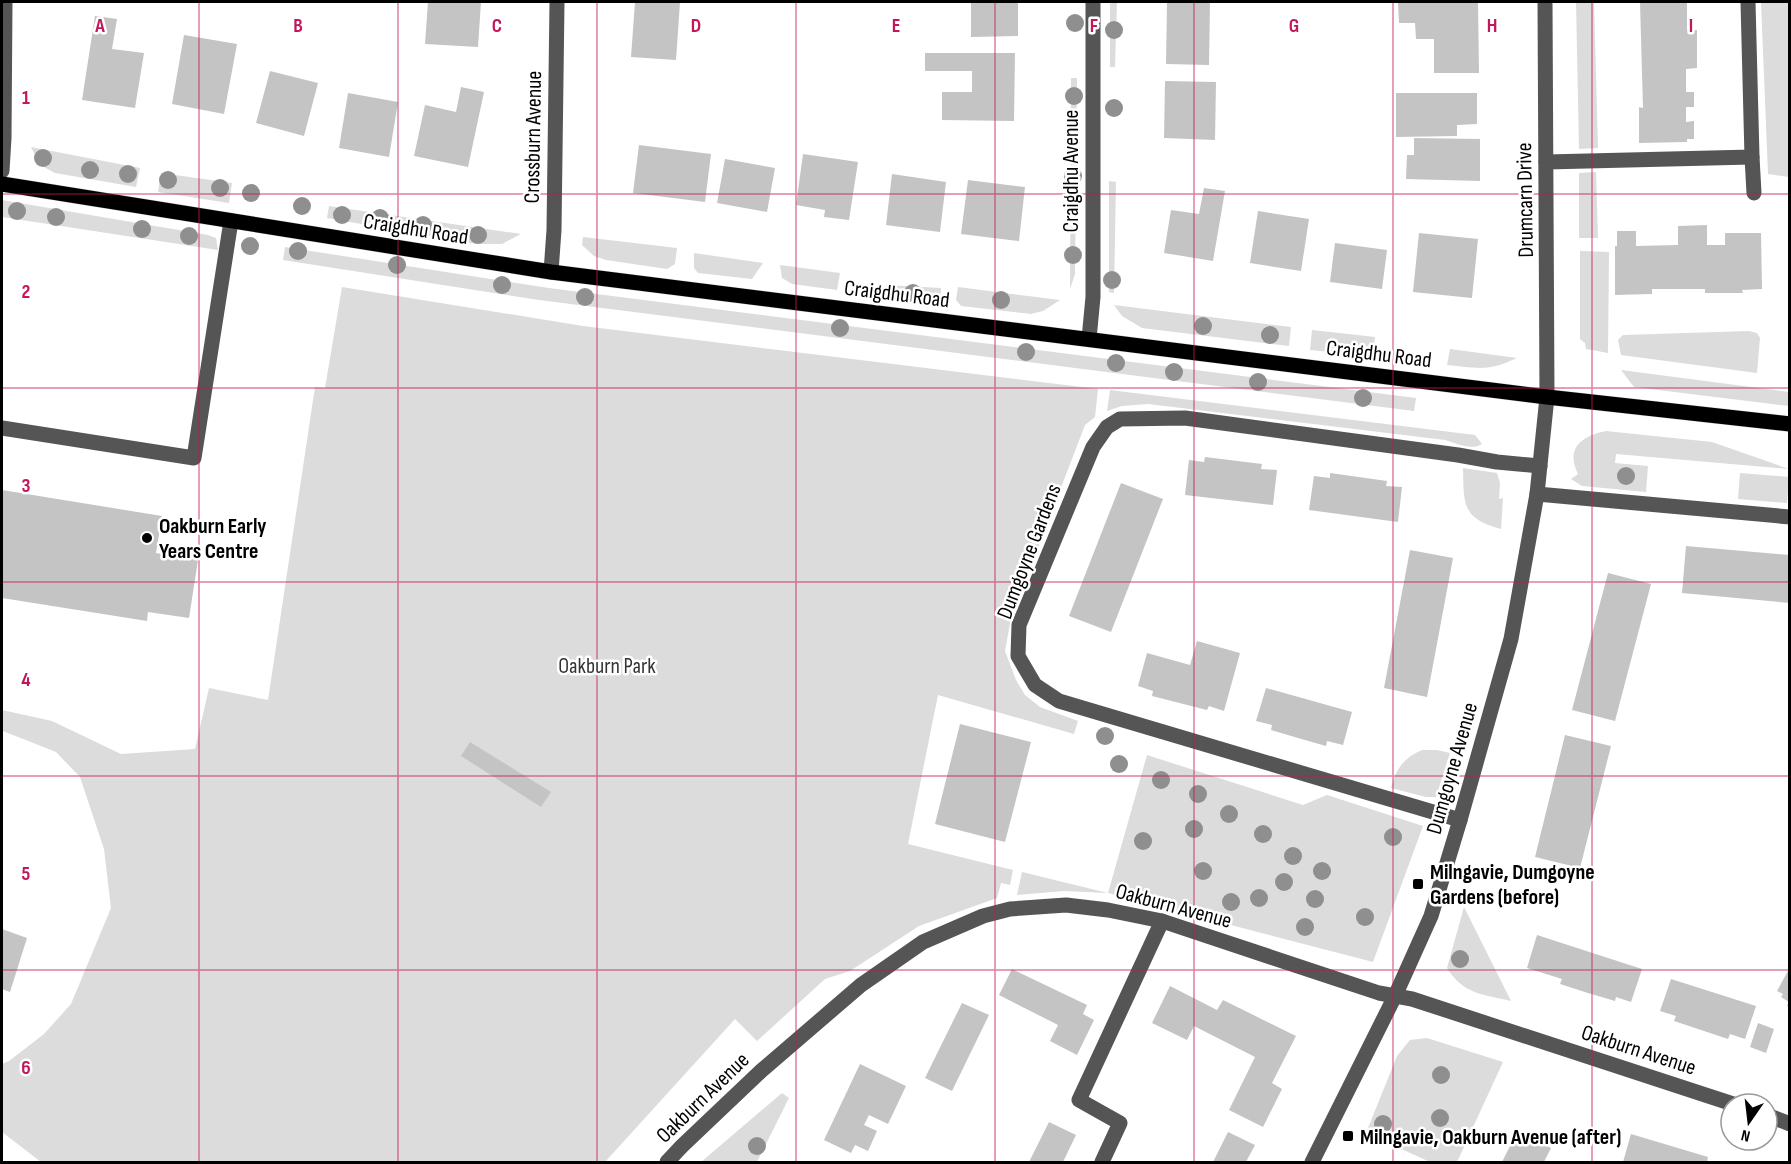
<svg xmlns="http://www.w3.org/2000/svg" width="1791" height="1164" font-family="'Sofia Sans Condensed',sans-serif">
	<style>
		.green { fill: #dcdcdc }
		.building { fill: #c4c4c4 }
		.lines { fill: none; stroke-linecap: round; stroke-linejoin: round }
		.major-casing { stroke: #dbdbdb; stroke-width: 16 }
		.minor { stroke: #555; stroke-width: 15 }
		.major { stroke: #000; stroke-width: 15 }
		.tree { fill: #8f8f8f }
		.grid { fill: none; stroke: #c2185b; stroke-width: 1.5; stroke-opacity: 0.55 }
		.poi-dot { fill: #000; stroke: #fff; stroke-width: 2 }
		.labels { text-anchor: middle; stroke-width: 5; stroke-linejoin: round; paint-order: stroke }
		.street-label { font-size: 22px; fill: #000; stroke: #fff }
		.poi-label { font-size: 22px; font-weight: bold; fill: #000; stroke: #fff; text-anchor: start }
		.park-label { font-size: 22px; fill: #333; stroke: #fff }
		.grid-label { font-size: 20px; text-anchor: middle; font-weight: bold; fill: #c2185b; stroke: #fff; stroke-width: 5; stroke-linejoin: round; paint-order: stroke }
	</style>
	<rect width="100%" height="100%" fill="#fff"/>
	<g class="green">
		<polygon points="1110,2 1117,2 1115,67 1110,67"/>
		<polygon points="1576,2 1594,2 1598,148 1579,149"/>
		<polygon points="1761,2 1789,2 1789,177 1768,174"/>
		<polygon points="1071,78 1077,78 1075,274 1070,289"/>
		<polygon points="31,147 140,168 136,187 55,173 40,165"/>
		<polygon points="1596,172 1598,238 1579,238 1579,173"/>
		<polygon points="161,173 232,183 229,203 158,192"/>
		<polygon points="1109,181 1116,182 1114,293 1109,292"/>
		<polygon points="2,200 208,235 216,238 218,250 2,217"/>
		<polygon points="329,206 521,234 502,244 476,244 327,218"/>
		<polygon points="583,237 677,248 675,264 667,269 606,260 594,256 582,245"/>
		<polygon points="285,247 549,288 1416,398 1414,411 539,300 283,260"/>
		<polygon points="1580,251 1609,252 1608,353 1586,349 1585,343 1580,339"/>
		<polygon points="694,253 763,263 752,279 698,273 694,268"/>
		<polygon points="780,265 840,273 837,290 792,284 782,278"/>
		<polygon points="886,285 941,288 940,303 884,298"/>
		<polygon points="342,287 583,326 1098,389 1095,417 1085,425 1011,618 1005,651 1016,680 1025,695 1040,707 1078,721 1074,734 938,695 908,844 1013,870 1010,885 1001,883 997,898 919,926 850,971 825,979 757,1041 735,1019 605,1162 41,1162 2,1132 2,1064 9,1061 44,1034 71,1004 111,908 104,849 80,777 56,752 3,731 2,733 2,710 52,721 121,754 195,749 209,688 268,700 315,387 325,388"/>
		<polygon points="958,287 1060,300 1043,311 1031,314 961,306 956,300"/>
		<polygon points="1114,305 1291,327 1289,346 1142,328 1122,316"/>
		<polygon points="1312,330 1375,337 1373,356 1310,350"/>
		<polygon points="1749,331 1757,333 1760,338 1757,373 1621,355 1618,340 1623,335"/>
		<path d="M 1450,349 L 1517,358 C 1488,372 1478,368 1447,365 Z"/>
		<polygon points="1621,370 1789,392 1789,406 1634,387"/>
		<path d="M 1110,390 L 1475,435 L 1482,444 C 1471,451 1456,443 1445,440 L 1148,404 L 1122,406 L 1107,411 Z"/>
		<path d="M 1606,431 L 1712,442 L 1789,469 L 1616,454 L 1615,463 L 1648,466 L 1646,492 L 1582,486 L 1571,479 L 1578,474 C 1565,448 1582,436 1606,431 Z"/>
		<path d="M 1463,468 L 1497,473 L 1500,483 L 1499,499 L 1503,498 L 1501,529 C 1461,518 1464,504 1463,468 Z"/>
		<polygon points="1740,473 1789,477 1787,503 1738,499"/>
		<path d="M 1422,750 L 1437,750 L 1450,753 L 1436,797 L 1426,797 L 1391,788 C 1396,768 1404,758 1422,750 Z"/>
		<polygon points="1147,755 1303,805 1327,795 1423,826 1373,962 1108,893 1064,891 1017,895 1022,872 1108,893"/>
		<path d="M 1464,907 L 1511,1001 C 1483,994 1464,995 1447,968 Z"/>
		<polygon points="1427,1038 1503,1062 1457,1162 1430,1162 1366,1133 1397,1056 1410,1040"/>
		<polygon points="782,1093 789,1098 757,1162 701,1162"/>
	</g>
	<g class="building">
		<polygon points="428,2 481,2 478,47 425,44"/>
		<polygon points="635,2 680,2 676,60 631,57"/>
		<polygon points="971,2 1018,2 1018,36 971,37"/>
		<polygon points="1167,2 1210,2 1209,65 1166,64"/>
		<polygon points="1398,2 1478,3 1479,73 1434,73 1434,39 1416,39 1415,23 1399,23"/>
		<polygon points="1640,2 1687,2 1687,30 1697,30 1697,68 1686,69 1686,92 1694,92 1694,107 1686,107 1686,122 1694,121 1694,139 1687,139 1687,142 1639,143 1639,107 1643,108"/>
		<polygon points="95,16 117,19 112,49 144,53 135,108 82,100"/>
		<polygon points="184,35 237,44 224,114 172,104"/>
		<polygon points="925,53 1015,53 1014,121 942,120 942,92 972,92 972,71 925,71"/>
		<polygon points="270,71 318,83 304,136 256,123"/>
		<polygon points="1165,81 1216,82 1215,140 1164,138"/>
		<polygon points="461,87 484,92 468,167 414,156 425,105 456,112"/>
		<polygon points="348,93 398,102 389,157 339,148"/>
		<polygon points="1396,93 1477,93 1477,124 1457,125 1457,136 1396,137"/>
		<polygon points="1414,138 1480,139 1480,181 1406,179 1407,155 1414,155"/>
		<polygon points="639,145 711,154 705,202 633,193"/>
		<polygon points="803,154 858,162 849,220 824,217 825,210 796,205"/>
		<polygon points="725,159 775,168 767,212 717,203"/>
		<polygon points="892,174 946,182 940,232 886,225"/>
		<polygon points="968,180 1025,187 1019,241 961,234"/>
		<polygon points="1204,188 1225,191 1213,261 1164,253 1171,210 1199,214"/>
		<polygon points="1258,211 1309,219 1301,271 1250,263"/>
		<polygon points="1707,225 1707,245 1725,245 1725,233 1761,233 1762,289 1742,290 1743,293 1705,293 1705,289 1652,289 1652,294 1615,295 1615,246 1617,246 1617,231 1636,231 1636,246 1678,245 1678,226"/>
		<polygon points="1419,233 1478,239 1472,298 1413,292"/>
		<polygon points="1335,243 1387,250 1382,289 1330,282"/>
		<polygon points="1205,457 1262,464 1261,469 1277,470 1273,505 1185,495 1189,460 1204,462"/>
		<polygon points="1330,473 1387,481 1386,486 1402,487 1398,522 1309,510 1314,476 1330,478"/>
		<polygon points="1121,483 1163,499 1111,632 1069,616"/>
		<polygon points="2,490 162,516 156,553 198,560 189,618 148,612 147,621 2,598"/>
		<polygon points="1686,546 1790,555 1790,603 1682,593"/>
		<polygon points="1410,550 1453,558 1427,697 1384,688"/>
		<polygon points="1608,573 1651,584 1615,721 1572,710"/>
		<polygon points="1197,641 1240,653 1224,711 1209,706 1207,710 1152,696 1153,691 1138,686 1147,653 1190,665"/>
		<polygon points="1266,688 1352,712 1343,745 1327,741 1326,746 1298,738 1271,730 1272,725 1256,721"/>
		<polygon points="960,724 1031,742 1005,842 935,824"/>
		<polygon points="1565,735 1611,746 1580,868 1535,857"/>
		<polygon points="470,742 551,792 541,807 461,756"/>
		<polygon points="2,929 27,938 10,992 2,989"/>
		<polygon points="1537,935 1642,969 1631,1002 1616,997 1615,1001 1588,993 1560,984 1562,979 1527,968"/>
		<polygon points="1790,967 1790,1007 1787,1006 1789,1002 1781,997 1783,994 1777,991"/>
		<polygon points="1012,969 1087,1005 1083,1014 1094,1020 1077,1055 1050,1041 1058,1025 999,995"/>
		<polygon points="1671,979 1756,1006 1745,1039 1730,1034 1728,1039 1674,1021 1676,1016 1660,1011"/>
		<polygon points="1170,986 1217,1010 1223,1000 1296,1036 1272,1083 1282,1089 1263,1127 1229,1110 1255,1057 1194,1026 1187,1040 1152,1023"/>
		<polygon points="962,1003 989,1015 952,1091 925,1078"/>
		<polygon points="1758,1023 1774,1029 1766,1053 1750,1047"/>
		<polygon points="860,1064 906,1086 888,1124 869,1115 864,1125 877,1131 868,1151 855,1145 851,1153 824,1140"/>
		<polygon points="1049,1122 1076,1135 1063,1162 1029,1162"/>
		<polygon points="1228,1132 1255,1145 1246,1162 1213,1162"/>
		<polygon points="1517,1132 1551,1148 1544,1162 1502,1162"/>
		<polygon points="1631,1134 1708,1157 1707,1162 1623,1162"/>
	</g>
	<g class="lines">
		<g class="major-casing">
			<polyline id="major" points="2,184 551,272 1547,397 1790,424"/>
		</g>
		<g class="minor">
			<polyline points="1752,157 1754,193"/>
			<polyline points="1546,162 1752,157 1748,2"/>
			<polyline points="2,171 4,138 5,2"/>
			<polyline points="551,272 554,230 557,2"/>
			<polyline points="1089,339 1093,297 1093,2"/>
			<polyline points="2,428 194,458 231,221"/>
			<polyline points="1537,494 1790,517"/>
			<polyline points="1460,820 1059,701 1035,685 1018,656 1019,625 1093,447 1107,427 1120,419 1185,418 1458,455 1497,462 1540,466"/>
			<polyline points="1767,1115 1790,1124"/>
			<polyline points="667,1162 682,1146 761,1071 861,985 923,942 983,916 1010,909 1066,905 1108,910 1162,921 1379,993 1412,999 1733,1104"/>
			<polyline points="1102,1162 1120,1123 1079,1100 1162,921"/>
			<polyline points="1312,1162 1395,996 1431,916 1460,820 1511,639 1537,494 1547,397 1545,2"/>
		</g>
		<use href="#major" class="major"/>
	</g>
	<g class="tree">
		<circle cx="1075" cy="23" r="9"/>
		<circle cx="1114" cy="30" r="9"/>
		<circle cx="1074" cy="96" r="9"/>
		<circle cx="1114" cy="108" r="9"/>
		<circle cx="43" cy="158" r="9"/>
		<circle cx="90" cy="170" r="9"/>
		<circle cx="128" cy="174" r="9"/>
		<circle cx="1073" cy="176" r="9"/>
		<circle cx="168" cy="180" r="9"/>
		<circle cx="220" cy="188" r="9"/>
		<circle cx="251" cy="193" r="9"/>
		<circle cx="302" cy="206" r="9"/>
		<circle cx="17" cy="211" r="9"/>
		<circle cx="342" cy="215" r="9"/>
		<circle cx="56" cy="217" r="9"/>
		<circle cx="380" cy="218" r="9"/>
		<circle cx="423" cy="225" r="9"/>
		<circle cx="142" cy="229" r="9"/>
		<circle cx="478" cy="235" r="9"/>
		<circle cx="189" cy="236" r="9"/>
		<circle cx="250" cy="246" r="9"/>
		<circle cx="298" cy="251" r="9"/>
		<circle cx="1073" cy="255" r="9"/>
		<circle cx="397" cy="265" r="9"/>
		<circle cx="1112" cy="280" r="9"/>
		<circle cx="502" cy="285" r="9"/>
		<circle cx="913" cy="293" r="9"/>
		<circle cx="585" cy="297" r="9"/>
		<circle cx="1001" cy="300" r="9"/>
		<circle cx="1203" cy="326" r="9"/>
		<circle cx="840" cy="328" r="9"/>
		<circle cx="1270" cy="335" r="9"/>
		<circle cx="1026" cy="352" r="9"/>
		<circle cx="1116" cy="363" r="9"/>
		<circle cx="1174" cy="372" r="9"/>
		<circle cx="1258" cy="382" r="9"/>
		<circle cx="1363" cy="398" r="9"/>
		<circle cx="1626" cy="476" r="9"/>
		<circle cx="1105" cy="736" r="9"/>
		<circle cx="1119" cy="764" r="9"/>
		<circle cx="1161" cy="780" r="9"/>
		<circle cx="1198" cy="794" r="9"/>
		<circle cx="1229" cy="814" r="9"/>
		<circle cx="1194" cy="829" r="9"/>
		<circle cx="1263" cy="834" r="9"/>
		<circle cx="1393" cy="837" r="9"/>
		<circle cx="1143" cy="841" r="9"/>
		<circle cx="1293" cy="856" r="9"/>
		<circle cx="1203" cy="871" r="9"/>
		<circle cx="1322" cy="871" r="9"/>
		<circle cx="1284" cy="882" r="9"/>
		<circle cx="1259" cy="898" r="9"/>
		<circle cx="1315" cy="899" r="9"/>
		<circle cx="1231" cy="902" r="9"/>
		<circle cx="1365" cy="917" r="9"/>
		<circle cx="1305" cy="927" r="9"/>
		<circle cx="1460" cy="959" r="9"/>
		<circle cx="1441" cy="1075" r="9"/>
		<circle cx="1440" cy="1118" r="9"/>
		<circle cx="1383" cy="1124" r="9"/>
		<circle cx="757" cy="1146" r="9"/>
	</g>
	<path class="grid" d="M 199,2 L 199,1162M 398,2 L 398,1162M 597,2 L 597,1162M 796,2 L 796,1162M 995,2 L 995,1162M 1194,2 L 1194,1162M 1393,2 L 1393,1162M 1592,2 L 1592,1162M 2,194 L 1790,194M 2,388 L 1790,388M 2,582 L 1790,582M 2,776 L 1790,776M 2,970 L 1790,970"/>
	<g class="poi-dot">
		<circle cx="147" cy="538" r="6"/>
		<rect x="1412" y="878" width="12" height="12" rx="3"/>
		<rect x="1342" y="1130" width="12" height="12" rx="3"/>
	</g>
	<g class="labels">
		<g class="street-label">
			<text transform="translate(532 137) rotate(-89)" y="8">Crossburn Avenue</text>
			<text transform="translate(1070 171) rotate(-90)" y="8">Craigdhu Avenue</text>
			<text transform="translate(1524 200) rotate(-91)" y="8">Drumcarn Drive</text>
			<text transform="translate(416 228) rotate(9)" y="8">Craigdhu Road</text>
			<text transform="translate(897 293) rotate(7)" y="8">Craigdhu Road</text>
			<text transform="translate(1379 353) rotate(7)" y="8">Craigdhu Road</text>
			<text transform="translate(1028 551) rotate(-69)" y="8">Dumgoyne Gardens</text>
			<text transform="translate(1451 768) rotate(-74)" y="8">Dumgoyne Avenue</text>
			<text transform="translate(1174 905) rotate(15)" y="8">Oakburn Avenue</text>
			<text transform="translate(1639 1049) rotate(18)" y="8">Oakburn Avenue</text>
			<text transform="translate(702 1097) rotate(-44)" y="8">Oakburn Avenue</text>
		</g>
		<g class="poi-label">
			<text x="159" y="533">Oakburn Early<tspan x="159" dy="25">Years Centre</tspan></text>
			<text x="1430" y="879">Milngavie, Dumgoyne<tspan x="1430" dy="25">Gardens (before)</tspan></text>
			<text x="1360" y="1144">Milngavie, Oakburn Avenue (after)</text>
		</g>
		<g class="park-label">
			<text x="607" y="673">Oakburn Park</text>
		</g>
	</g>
	<g class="grid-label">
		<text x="100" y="32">A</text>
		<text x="298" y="32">B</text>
		<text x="497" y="32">C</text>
		<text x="696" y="32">D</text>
		<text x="896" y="32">E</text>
		<text x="1094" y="32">F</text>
		<text x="1294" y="32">G</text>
		<text x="1492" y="32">H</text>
		<text x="1691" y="32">I</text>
		<text x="26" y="104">1</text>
		<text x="26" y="298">2</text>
		<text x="26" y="492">3</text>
		<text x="26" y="686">4</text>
		<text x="26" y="880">5</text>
		<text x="26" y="1074">6</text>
	</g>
	<rect width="1791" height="1164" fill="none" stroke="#000000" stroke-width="6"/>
	<g transform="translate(1749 1122) rotate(194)"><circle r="28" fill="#ffffff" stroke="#999999" stroke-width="1.5"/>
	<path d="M0-4.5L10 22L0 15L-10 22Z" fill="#000000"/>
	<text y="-9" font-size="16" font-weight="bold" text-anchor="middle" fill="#000000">N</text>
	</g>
</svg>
